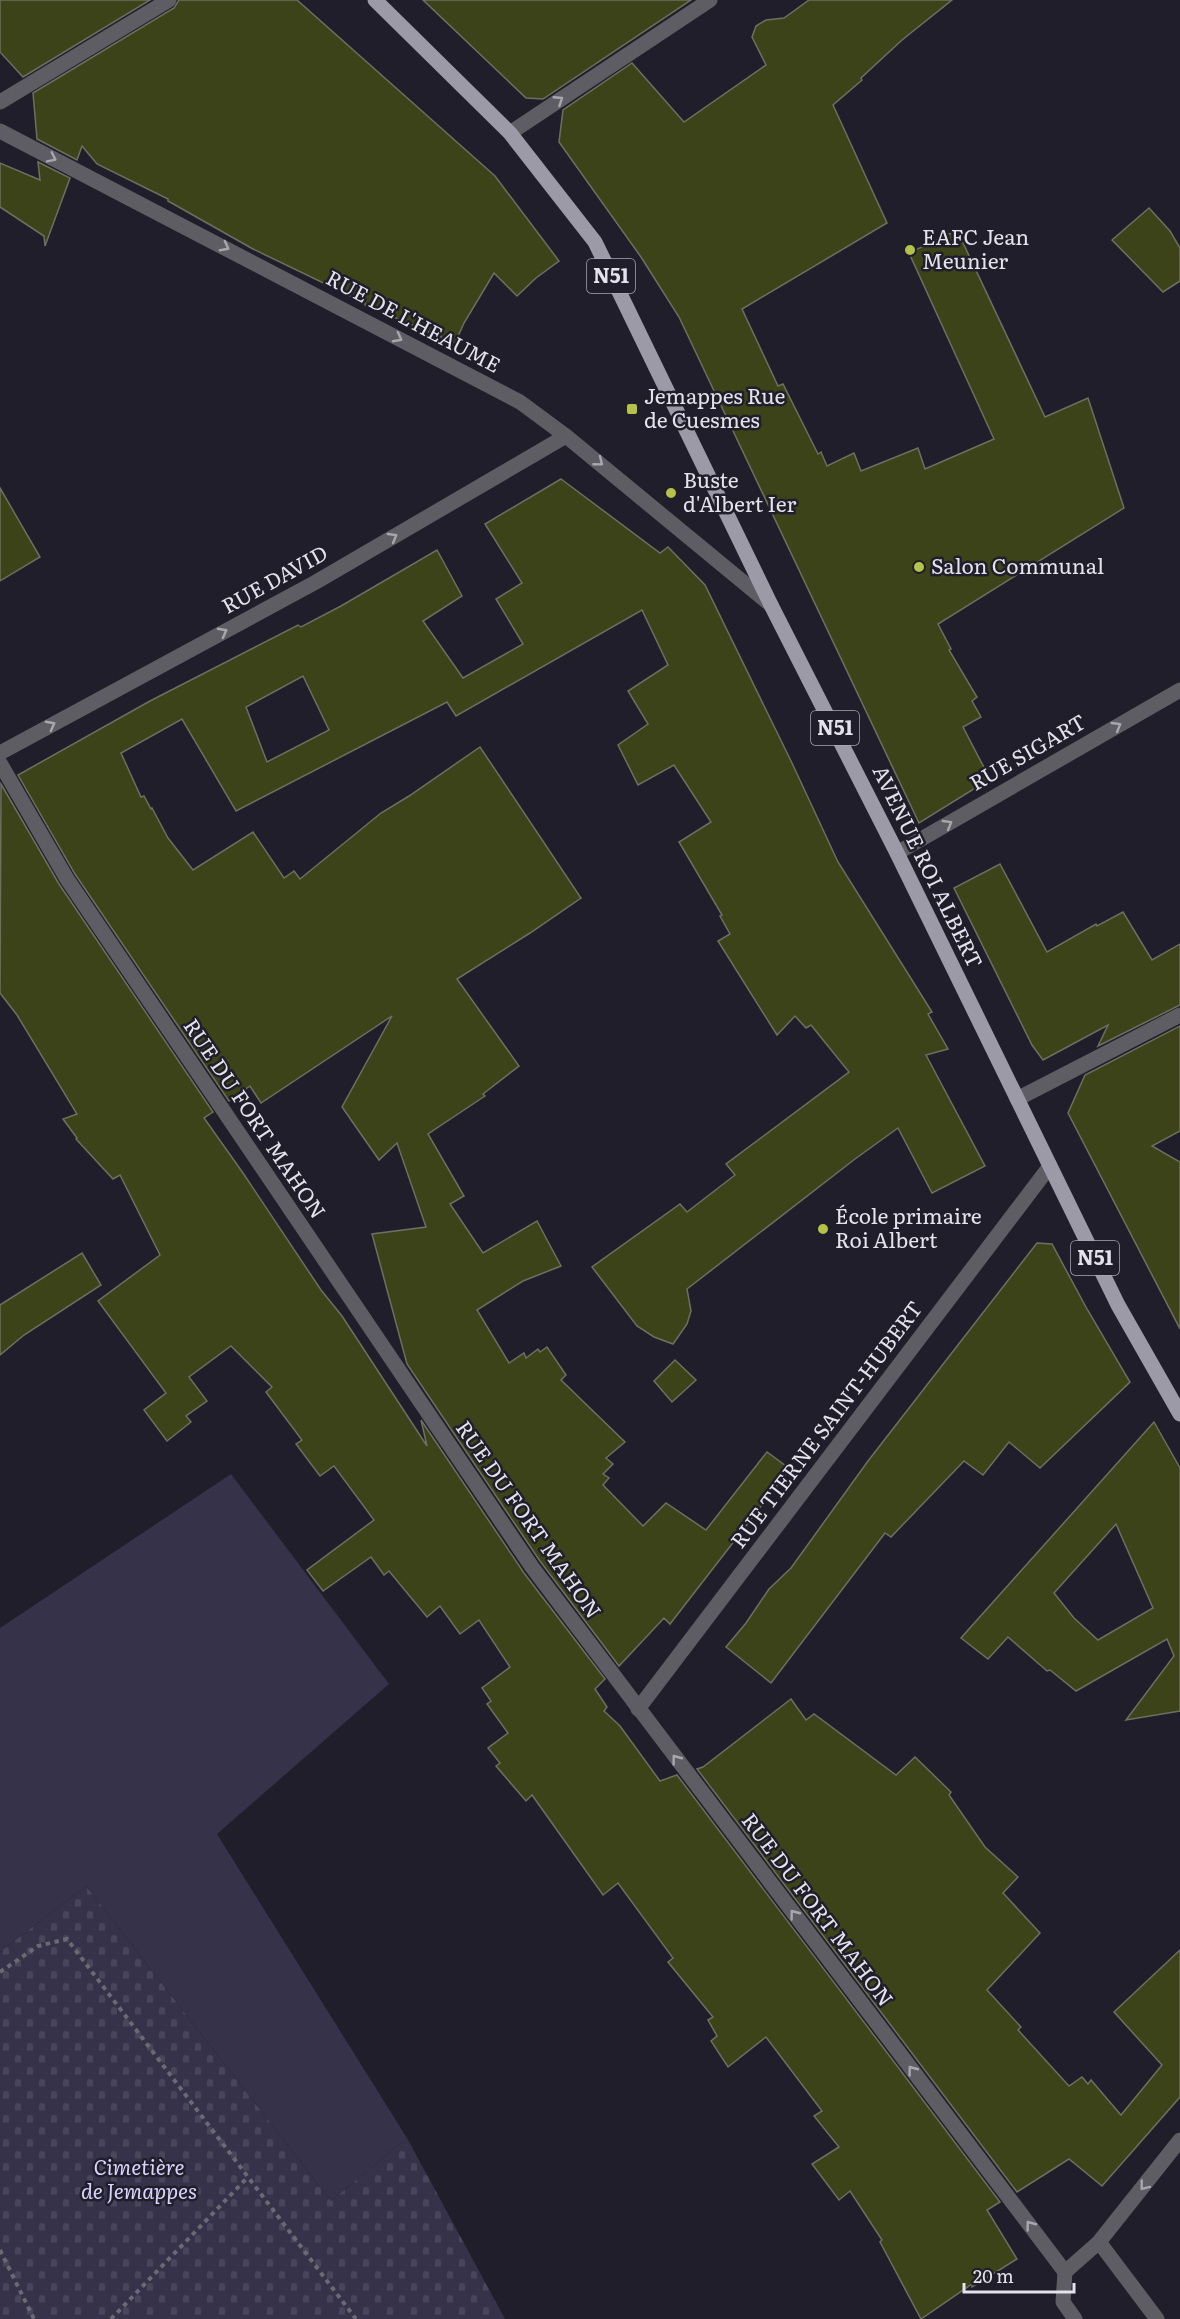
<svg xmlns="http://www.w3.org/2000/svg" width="1180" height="2319" font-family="Literata,serif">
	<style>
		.green { fill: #353249 }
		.cemetery { fill: url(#cemetery-stones) }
		.building { fill: #3d4319; stroke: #6d6f61; stroke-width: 1.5; fill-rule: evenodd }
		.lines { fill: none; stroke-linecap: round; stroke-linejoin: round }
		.path { stroke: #6b6974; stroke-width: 4; stroke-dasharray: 4.5 4.5; stroke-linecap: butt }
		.street { stroke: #5e5d63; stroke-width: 15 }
		.primary { stroke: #9c9aa7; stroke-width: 15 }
		.oneway { stroke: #a8a7ae }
		.poi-dot { fill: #b3c24b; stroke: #201e2a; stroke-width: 2 }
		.labels { text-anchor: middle; stroke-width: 5; stroke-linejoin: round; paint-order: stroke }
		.shield { fill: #201e2a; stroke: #a9a8b2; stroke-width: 1.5 }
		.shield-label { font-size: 20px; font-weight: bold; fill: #e4e3ec }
		.poi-label { font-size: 21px; fill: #e4e3ec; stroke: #201e2a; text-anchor: start }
		.street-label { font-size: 21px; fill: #e4e3ec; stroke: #201e2a }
		.park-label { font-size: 21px; font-style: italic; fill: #d8d4fd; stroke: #201e2a }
	</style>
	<defs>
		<pattern id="cemetery-stones" width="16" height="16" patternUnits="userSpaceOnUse" patternTransform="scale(1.5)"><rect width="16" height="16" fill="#353249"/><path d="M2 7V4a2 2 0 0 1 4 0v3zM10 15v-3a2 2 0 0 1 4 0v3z" fill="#48465b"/></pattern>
	</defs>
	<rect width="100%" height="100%" fill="#201e2a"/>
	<polygon class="green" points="231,1474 389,1684 217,1834 407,2138 331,2201 86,1886 0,1952 0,1628"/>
	<polygon class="cemetery" points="86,1886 331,2201 407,2138 505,2319 0,2319 0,1952"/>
	<g class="building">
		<polygon points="0,0 150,0 23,77 0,52"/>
		<polygon points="179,0 297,0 495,176 559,261 536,278 517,296 494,273 464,323 455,343 365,305 365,303 253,249 168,201 168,199 97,164 82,146 77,160 37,139 33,93 174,8"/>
		<polygon points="423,0 691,0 543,99 526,98"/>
		<polygon points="809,0 952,0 902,40 861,78 862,80 833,105 887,223 742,309 778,386 783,384 818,454 821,452 827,466 854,453 861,471 918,448 925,469 994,439 909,253 957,230 1045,417 1088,398 1124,508 938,624 951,649 949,650 977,697 972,701 981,717 963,727 990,779 919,823 679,317 641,257 559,142 563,110 632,63 684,122 766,65 752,37 756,26 766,20 784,18"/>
		<polygon points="38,162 70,178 45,246 44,236 0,207 0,163 40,180"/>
		<polygon points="1149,208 1170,231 1180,248 1180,281 1163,292 1112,240"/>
		<path d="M 561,479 L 660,553 L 668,547 L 705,585 L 792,763 L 838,862 L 932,1012 L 928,1014 L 948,1049 L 926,1055 L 985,1166 L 932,1193 L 898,1128 L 855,1159 L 687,1289 L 691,1311 L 687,1324 L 673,1344 L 654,1337 L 637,1326 L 592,1267 L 680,1204 L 687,1212 L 735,1175 L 726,1164 L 849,1072 L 811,1025 L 806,1028 L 795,1016 L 777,1035 L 718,941 L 730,934 L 720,916 L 722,915 L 679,842 L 711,822 L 674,765 L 638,785 L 618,745 L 648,724 L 628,691 L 668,665 L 642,610 L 456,716 L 447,702 L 236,811 L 182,719 L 121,753 L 141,797 L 144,796 L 151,809 L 152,808 L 168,838 L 193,870 L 253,832 L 284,878 L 294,871 L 300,879 L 381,813 L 409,796 L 480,747 L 581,898 L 530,933 L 457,979 L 519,1066 L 483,1094 L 485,1096 L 428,1134 L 464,1196 L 450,1204 L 483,1253 L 537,1221 L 561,1266 L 523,1281 L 477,1310 L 509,1363 L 524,1353 L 526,1358 L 538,1349 L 540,1352 L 547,1347 L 566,1375 L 561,1380 L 625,1442 L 606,1458 L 613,1464 L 603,1474 L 609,1478 L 603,1485 L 643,1526 L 666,1503 L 706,1530 L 767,1452 L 790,1469 L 670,1624 L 664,1618 L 619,1666 L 540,1561 L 407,1364 L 372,1234 L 426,1227 L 397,1143 L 379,1160 L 342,1107 L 392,1016 L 261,1103 L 250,1086 L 229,1101 L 75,874 L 18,775 L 150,701 L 298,625 L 301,627 L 341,606 L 437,550 L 462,596 L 423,621 L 463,678 L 523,644 L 496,599 L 522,583 L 485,524 ZM 303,676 L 329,730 L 267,762 L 246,707 Z"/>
		<polygon points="0,488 40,557 0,581"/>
		<polygon points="1,784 59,884 213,1112 204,1118 243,1173 321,1290 342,1316 427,1446 421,1420 524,1573 605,1679 595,1689 607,1707 604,1711 620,1726 660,1781 677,1775 1000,2202 987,2210 1017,2259 972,2287 972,2284 921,2319 880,2242 882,2240 850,2191 839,2200 812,2164 839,2147 814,2116 822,2111 766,2037 728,2067 711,2041 717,2036 708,2020 713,2017 668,1962 673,1958 618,1883 603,1895 532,1795 526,1801 496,1766 500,1763 488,1748 508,1733 487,1704 491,1701 482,1688 510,1667 479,1620 460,1634 440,1606 427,1617 389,1571 384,1575 371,1557 323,1591 307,1570 374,1520 334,1466 320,1476 296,1444 302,1440 266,1392 272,1387 231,1346 189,1377 207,1401 186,1416 191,1422 167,1441 144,1410 166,1393 98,1301 160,1255 120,1175 113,1179 76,1139 77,1138 63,1119 77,1114 17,1015 0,993"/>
		<polygon points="1000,864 1047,952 1096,924 1097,926 1123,912 1152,960 1180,944 1180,1005 1098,1046 1108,1025 1043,1060 1032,1045 954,888"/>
		<polygon points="1180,1026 1180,1131 1152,1146 1180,1162 1180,1329 1068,1113 1085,1075"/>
		<polygon points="1037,1243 1052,1244 1087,1309 1130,1382 1040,1468 1009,1442 983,1475 964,1461 891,1537 885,1533 771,1683 726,1647 746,1623 769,1589 791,1568 868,1461"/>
		<polygon points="82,1253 101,1285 24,1335 0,1355 0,1305"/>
		<polygon points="675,1360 696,1380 672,1402 654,1381"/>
		<path d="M 1154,1422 L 1180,1468 L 1180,1711 L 1126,1720 L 1174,1656 L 1167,1639 L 1076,1691 L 1050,1670 L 1047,1671 L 1008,1637 L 988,1659 L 961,1638 ZM 1116,1524 L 1153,1608 L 1098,1640 L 1074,1618 L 1054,1593 Z"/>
		<polygon points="791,1699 806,1720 814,1714 896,1775 915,1757 951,1792 949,1795 985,1847 1018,1877 1003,1893 1040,1933 987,1990 1021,2027 1018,2030 1069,2086 1082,2077 1088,2084 1091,2080 1121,2115 1162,2065 1114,2012 1180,1950 1180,2097 1102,2186 1069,2159 1017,2192 697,1769 703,1767"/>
	</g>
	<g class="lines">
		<g class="path">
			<polyline points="0,1972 38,1946 67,1939 356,2319"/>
			<polyline points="0,2250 34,2319"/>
			<polyline points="111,2319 248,2177"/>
		</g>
		<g class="street">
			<polyline points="0,102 169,0"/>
			<polyline points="0,131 520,402 566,436 771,605"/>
			<polyline points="510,133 710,0"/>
			<polyline points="0,753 316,582 566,436"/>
			<polyline points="0,763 67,879 532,1567 1065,2272"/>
			<polyline points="897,853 1180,690"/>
			<polyline points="1017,1099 1180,1015"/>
			<polyline points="638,1709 1050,1166"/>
			<polyline points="1099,2242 1157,2319"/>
			<polyline points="1075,2319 1063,2302 1065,2272 1099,2242 1180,2140"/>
		</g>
		<polyline class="primary" points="375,0 510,133 595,242 771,605 897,853 1118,1305 1180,1414"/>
	</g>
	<defs><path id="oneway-chevron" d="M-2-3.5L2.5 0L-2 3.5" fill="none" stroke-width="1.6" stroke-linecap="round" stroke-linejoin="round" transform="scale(1.5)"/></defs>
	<g class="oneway">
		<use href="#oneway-chevron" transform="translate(559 100) rotate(-33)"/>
		<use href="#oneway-chevron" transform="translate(52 158) rotate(26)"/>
		<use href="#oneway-chevron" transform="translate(225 247) rotate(28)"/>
		<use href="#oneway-chevron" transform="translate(398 338) rotate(28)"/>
		<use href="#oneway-chevron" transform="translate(599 462) rotate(39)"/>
		<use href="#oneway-chevron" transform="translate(393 537) rotate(-30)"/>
		<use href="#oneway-chevron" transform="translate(223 632) rotate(-28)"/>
		<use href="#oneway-chevron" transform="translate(51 725) rotate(-28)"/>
		<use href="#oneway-chevron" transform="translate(1117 726) rotate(-30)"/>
		<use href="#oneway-chevron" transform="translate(948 824) rotate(-30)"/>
		<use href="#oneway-chevron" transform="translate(676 1759) rotate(-127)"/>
		<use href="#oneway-chevron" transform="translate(794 1914) rotate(-127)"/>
		<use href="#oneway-chevron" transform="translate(912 2070) rotate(-127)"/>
		<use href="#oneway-chevron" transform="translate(1144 2186) rotate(128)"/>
		<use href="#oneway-chevron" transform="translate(1030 2225) rotate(-127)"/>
	</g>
	<g class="poi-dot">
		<circle cx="910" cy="250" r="6"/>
		<rect x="626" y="403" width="12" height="12" rx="3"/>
		<circle cx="671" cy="493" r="6"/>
		<circle cx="919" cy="567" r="6"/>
		<circle cx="823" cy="1229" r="6"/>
	</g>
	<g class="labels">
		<g class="shield">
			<rect x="587" y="259" width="48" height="34" rx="4.5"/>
			<rect x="811" y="711" width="48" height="34" rx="4.5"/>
			<rect x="1071" y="1241" width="48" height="34" rx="4.5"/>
		</g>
		<g class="shield-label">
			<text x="611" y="283">N51</text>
			<text x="835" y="735">N51</text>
			<text x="1095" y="1265">N51</text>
		</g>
		<g class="poi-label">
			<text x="922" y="245">EAFC Jean<tspan x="922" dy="24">Meunier</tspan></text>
			<text x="644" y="404">Jemappes Rue<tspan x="644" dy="24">de Cuesmes</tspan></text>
			<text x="683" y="488">Buste<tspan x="683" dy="24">d'Albert Ier</tspan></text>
			<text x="931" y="574">Salon Communal</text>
			<text x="835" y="1224">École primaire<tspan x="835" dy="24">Roi Albert</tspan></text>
		</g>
		<g class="street-label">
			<text transform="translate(413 322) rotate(28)" y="7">RUE DE L'HEAUME</text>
			<text transform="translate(275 580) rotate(-29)" y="7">RUE DAVID</text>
			<text transform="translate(1028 753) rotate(-30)" y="7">RUE SIGART</text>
			<text transform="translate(927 867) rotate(64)" y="7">AVENUE ROI ALBERT</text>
			<text transform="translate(254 1119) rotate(56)" y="7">RUE DU FORT MAHON</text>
			<text transform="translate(827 1425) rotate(-53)" y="7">RUE TIERNE SAINT-HUBERT</text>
			<text transform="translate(528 1520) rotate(55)" y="7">RUE DU FORT MAHON</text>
			<text transform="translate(817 1910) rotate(53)" y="7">RUE DU FORT MAHON</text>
		</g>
		<g class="park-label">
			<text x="139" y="2175">Cimetière<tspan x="139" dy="24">de Jemappes</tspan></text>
		</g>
	</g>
	<path d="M964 2283v9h110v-9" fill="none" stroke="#e4e3ec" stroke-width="3"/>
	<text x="973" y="2283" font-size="18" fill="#e4e3ec" stroke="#201e2a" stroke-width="4.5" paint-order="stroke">20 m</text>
</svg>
